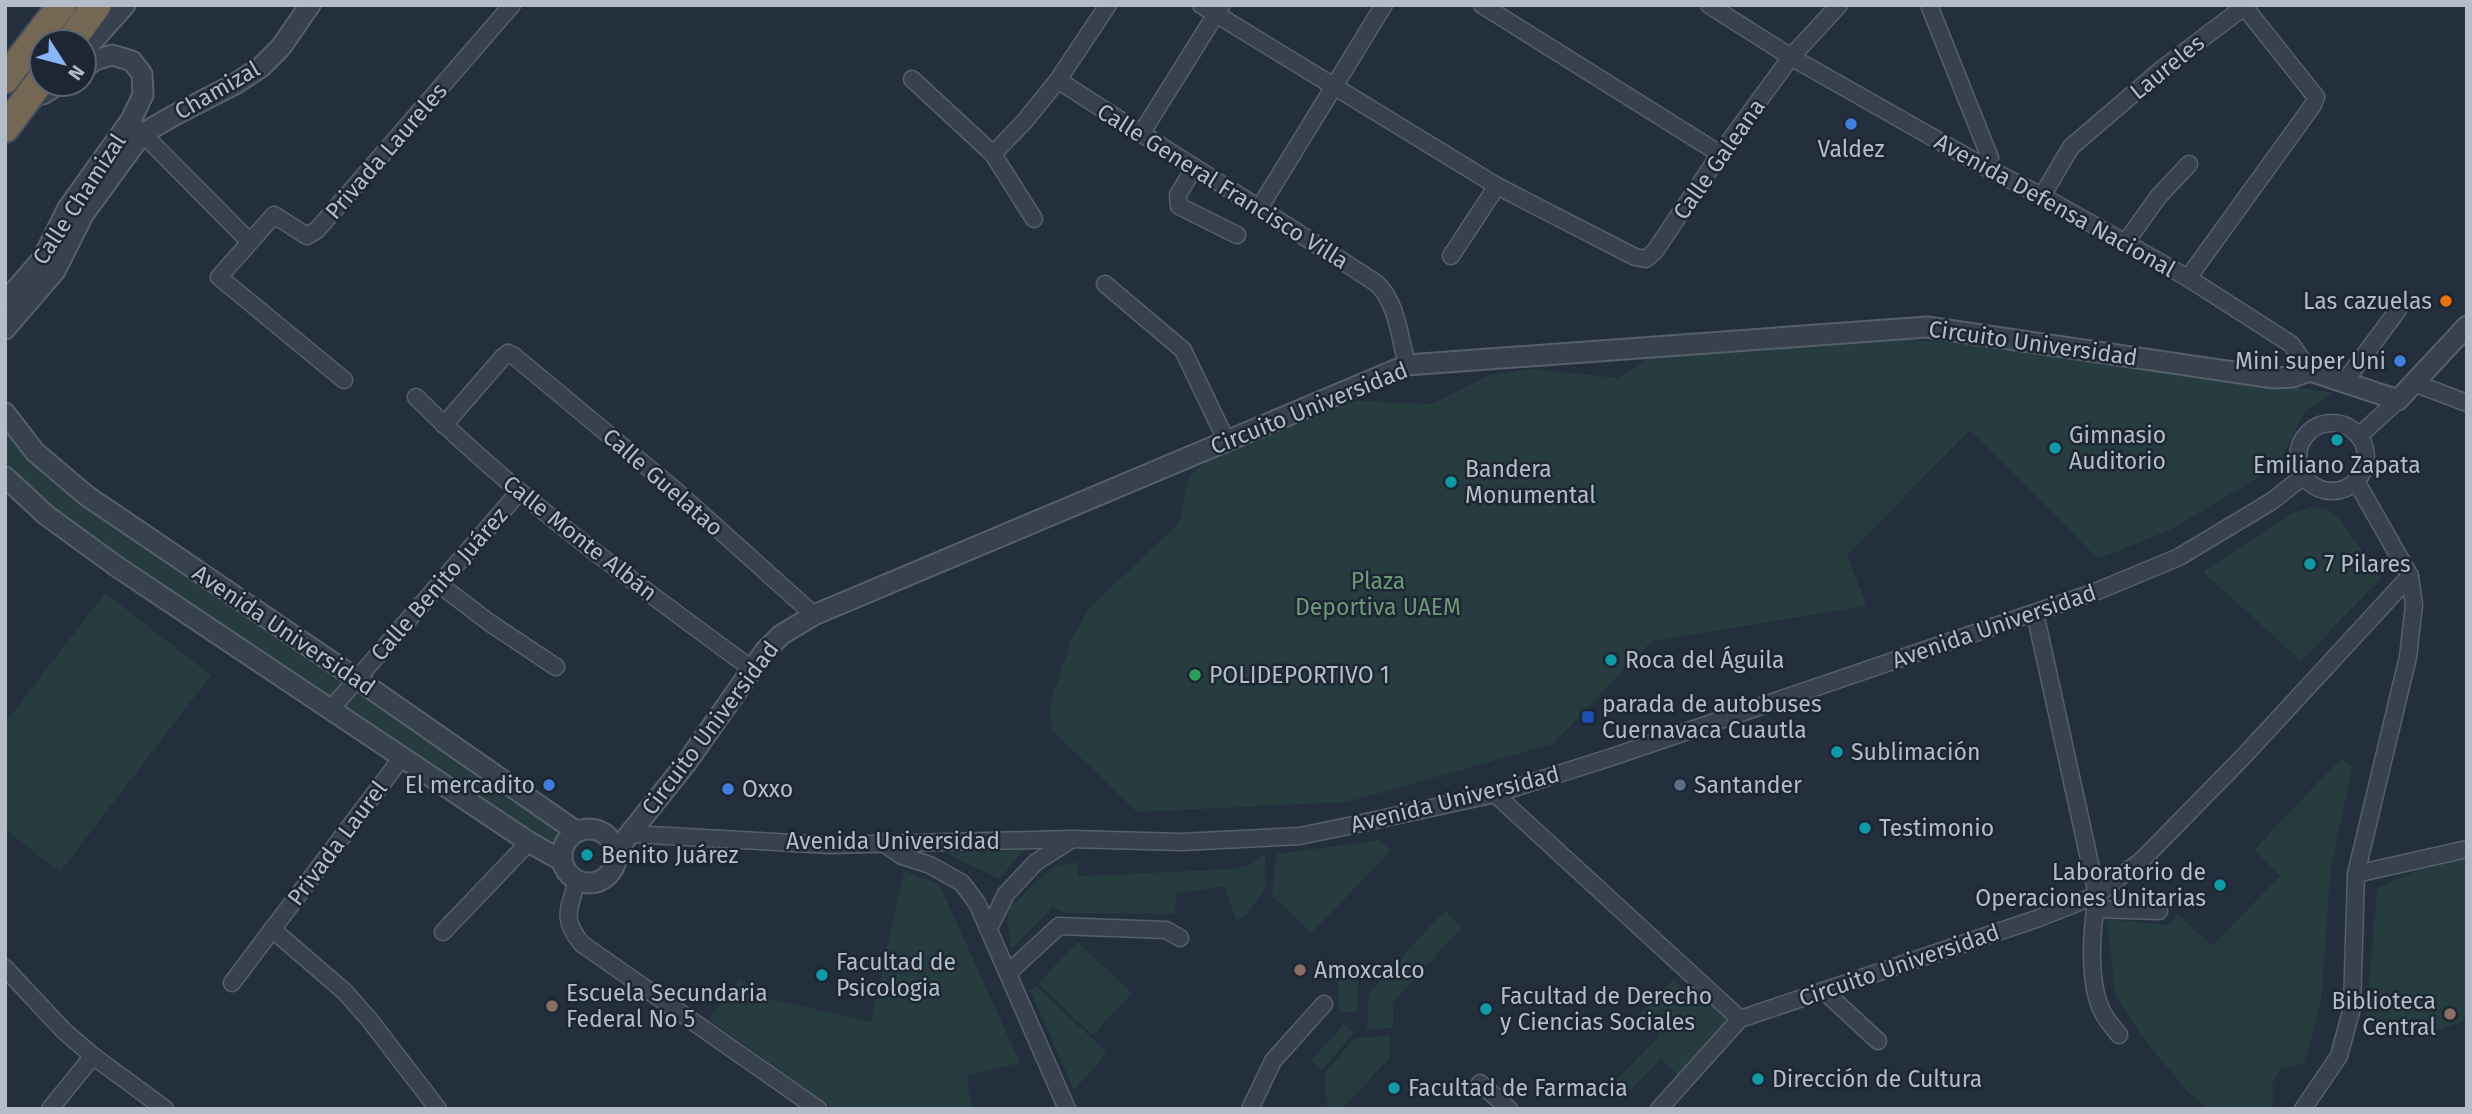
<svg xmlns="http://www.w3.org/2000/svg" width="2472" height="1114" font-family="'Fira Sans',sans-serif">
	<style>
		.green { fill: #263c3f }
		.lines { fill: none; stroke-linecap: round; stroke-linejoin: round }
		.minor-casing { stroke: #565f6c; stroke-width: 19 }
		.tertiary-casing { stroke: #565f6c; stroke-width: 23 }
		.motorway-casing { stroke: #434c59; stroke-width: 32 }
		.minor { stroke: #38414e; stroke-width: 16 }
		.tertiary { stroke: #38414e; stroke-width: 19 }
		.motorway { stroke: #746855; stroke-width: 28 }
		.shop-dot { fill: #3f7fe0; stroke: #1d2633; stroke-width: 2.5 }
		.food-dot { fill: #e8710a; stroke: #1d2633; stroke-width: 2.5 }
		.culture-dot { fill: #0f9aa8; stroke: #1d2633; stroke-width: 2.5 }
		.leisure-dot { fill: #2e9e5b; stroke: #1d2633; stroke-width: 2.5 }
		.transit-dot { fill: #1a4fb4; stroke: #1d2633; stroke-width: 2.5 }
		.service-dot { fill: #5c6f8a; stroke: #1d2633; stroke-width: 2.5 }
		.education-dot { fill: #8d6e63; stroke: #1d2633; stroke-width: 2.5 }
		.labels { text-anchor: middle; stroke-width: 5; stroke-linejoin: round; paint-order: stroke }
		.street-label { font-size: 23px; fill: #b4bcc9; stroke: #1d2633 }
		.poi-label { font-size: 23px; fill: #b4bcc9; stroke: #1d2633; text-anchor: start }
		.park-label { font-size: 23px; fill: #6b9a76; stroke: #1d2633 }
	</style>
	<rect width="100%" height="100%" fill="#242f3e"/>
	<g class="green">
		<polygon points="1907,340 2027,346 2334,393 2304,412 2280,462 2261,476 2170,530 2098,559 1970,430 1847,555 1867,606 1652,641 1553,744 1347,802 1137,812 1052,730 1050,704 1071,641 1089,608 1179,523 1189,477 1214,454 1344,400 1432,404 1490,375 1532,369 1618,378 1662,350"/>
		<polygon points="5,420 26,453 348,681 328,701 66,524 9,473 5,466"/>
		<polygon points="2312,507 2327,509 2338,517 2381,578 2301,661 2203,572 2291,514"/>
		<polygon points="105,593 211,675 60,872 5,829 5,723"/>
		<polygon points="360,691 567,830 553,849 344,707"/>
		<polygon points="2341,758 2352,767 2331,868 2321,1000 2305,1063 2281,1068 2272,1084 2274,1104 2269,1109 2208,1109 2187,1091 2140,1034 2115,993 2107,919 2168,925 2178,914 2212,946 2280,876 2254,850"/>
		<path d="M 1380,840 L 1390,851 L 1312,933 C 1298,921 1286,908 1272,896 L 1277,854 Z"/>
		<polygon points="1026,849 999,879 945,853"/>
		<polygon points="2467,853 2467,1020 2439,1030 2366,1023 2377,888 2451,856"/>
		<polygon points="1265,854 1266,887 1246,915 1236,921 1224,886 1177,893 1174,914 1065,913 1053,907 1011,949 1007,910 1054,866 1077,862 1078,876 1235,869 1250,864"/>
		<polygon points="904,871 939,884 1020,1063 967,1075 971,1109 834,1109 709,1019 740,978 767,998 871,1022"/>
		<polygon points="1445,910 1462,927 1393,1002 1393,1028 1367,1030 1369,993"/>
		<polygon points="1077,942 1132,993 1093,1035 1038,984"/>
		<polygon points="1342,963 1358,977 1358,1011 1340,1013 1337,969"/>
		<polygon points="1674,979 1683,988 1692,979 1733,1020 1678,1075 1661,1059 1620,1101 1608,1089 1660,1035 1639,1014"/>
		<polygon points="1037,986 1107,1053 1074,1090 1030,990"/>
		<polygon points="1344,1024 1354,1033 1322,1070 1311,1061"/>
		<polygon points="1390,1035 1390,1057 1342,1109 1327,1109 1325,1072 1354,1039"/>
	</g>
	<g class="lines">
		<g class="minor-casing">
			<g id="minor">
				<polyline points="1201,5 1497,186 1635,257 1646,259 1655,251 1720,154 1791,57 1839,5"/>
				<polyline points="1482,5 1720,154"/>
				<polyline points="1709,5 1791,57 1983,166 2042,196 2188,278 2291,344 2310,371"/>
				<polyline points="1929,5 1990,158"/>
				<polyline points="912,79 993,154 1034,219"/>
				<path d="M 1058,80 C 1163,149 1271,214 1376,283 C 1397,301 1400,339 1407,365"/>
				<polyline points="135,126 249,241"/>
				<polyline points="1141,134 1221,6"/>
				<polyline points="993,154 1024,122 1058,80 1108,5"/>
				<polyline points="1194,168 1178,195 1179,206 1237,235"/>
				<polyline points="2042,196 2071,147 2162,69 2240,10 2247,10 2316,97 2313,105 2188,278"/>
				<polyline points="1260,207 1384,5"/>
				<polyline points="2126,242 2158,197 2189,164"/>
				<polyline points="1451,256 1497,186"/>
				<polyline points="1105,284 1183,350 1226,440"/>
				<polyline points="344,380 219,277 274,215 307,236 317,230 512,5"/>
				<polyline points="2345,381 2398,310"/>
				<polyline points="2414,383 2467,403"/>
				<path d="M 416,397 C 518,499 636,584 752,669"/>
				<circle cx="2332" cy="457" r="34"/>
				<polyline points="444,425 503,357 508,353 514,356 675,490 814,615"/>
				<polyline points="2359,436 2398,400"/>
				<polyline points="440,585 490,623 556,667"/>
				<path d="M 2035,613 L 2097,895 C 2092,928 2087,982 2103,1013 C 2107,1021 2114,1028 2119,1035"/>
				<polyline points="331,709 519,492"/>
				<polyline points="1495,794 1740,1019"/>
				<polyline points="631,834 830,845 1072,839 1181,842 1300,836 1353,825 1495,794 1609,758 2095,592 2179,557 2272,501 2304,476"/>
				<polyline points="883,843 902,856 930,865 962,883 977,903 1067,1109"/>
				<polyline points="2356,874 2467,849"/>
				<path d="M 577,881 C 569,909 561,919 582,944 L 818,1109"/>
				<polyline points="2095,909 2159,911"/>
				<polyline points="989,928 1006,894 1036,862 1071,840"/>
				<polyline points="272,929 345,992 368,1018 438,1109"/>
				<polyline points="443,932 529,842"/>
				<polyline points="5,968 64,1031 93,1056 165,1109"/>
				<polyline points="1008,973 1059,926 1166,930 1180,938"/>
				<polyline points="232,983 403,756"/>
				<polyline points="1824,991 1878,1041"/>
				<polyline points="1480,1083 1509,1109"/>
				<polyline points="50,1109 93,1056"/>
				<polyline points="1250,1109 1273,1061 1324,1004"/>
				<polyline points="1659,1109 1740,1019 2039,918 2097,895 2142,860 2243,757 2410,576"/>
				<polyline points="2303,1109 2339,1056 2352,1008 2356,874 2408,657 2414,605 2410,576 2356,481"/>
			</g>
		</g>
		<g class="tertiary-casing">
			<g id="tertiary">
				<polyline points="84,51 125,5"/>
				<polyline points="43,94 59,84"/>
				<polyline points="5,302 43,258 68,208 131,120 143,95 142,74 132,61 112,55 95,60 84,68"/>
				<polyline points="5,329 55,271 83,215 142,134 173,116 235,84 261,67 281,47 310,5"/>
				<polyline points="5,413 35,452 87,496 357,679 577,832"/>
				<polyline points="5,477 46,515 116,566 529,842 562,861"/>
				<circle cx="589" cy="856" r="27"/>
				<polyline points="616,851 687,762 765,651 781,635 814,615 1407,365 1927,327 2274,378 2293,377 2310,371 2398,400 2467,326"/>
			</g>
		</g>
		<g class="motorway-casing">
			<g id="motorway">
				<polyline points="70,42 97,5"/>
				<polyline points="5,79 62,5"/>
				<polyline points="5,128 42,79"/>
			</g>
		</g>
		<use href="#minor" class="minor"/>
		<use href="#tertiary" class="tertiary"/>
		<use href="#motorway" class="motorway"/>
	</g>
	<g class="shop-dot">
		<circle cx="1851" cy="124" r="7"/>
		<circle cx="2400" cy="361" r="7"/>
		<circle cx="549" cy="785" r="7"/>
		<circle cx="728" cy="789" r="7"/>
	</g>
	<circle class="food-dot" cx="2446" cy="301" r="7"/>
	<g class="culture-dot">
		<circle cx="2337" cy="440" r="7"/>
		<circle cx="2055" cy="448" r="7"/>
		<circle cx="1451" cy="482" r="7"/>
		<circle cx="2310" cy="564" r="7"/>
		<circle cx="1611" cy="660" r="7"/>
		<circle cx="1837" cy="752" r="7"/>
		<circle cx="1865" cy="828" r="7"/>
		<circle cx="587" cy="855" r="7"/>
		<circle cx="2220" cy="885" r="7"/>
		<circle cx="822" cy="975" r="7"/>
		<circle cx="1486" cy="1009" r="7"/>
		<circle cx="1758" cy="1079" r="7"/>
		<circle cx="1394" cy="1088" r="7"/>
	</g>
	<circle class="leisure-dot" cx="1195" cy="675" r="7"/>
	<rect class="transit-dot" x="1581" y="710" width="14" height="14" rx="3.5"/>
	<circle class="service-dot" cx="1680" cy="785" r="7"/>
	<g class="education-dot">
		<circle cx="1300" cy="970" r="7"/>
		<circle cx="552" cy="1006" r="7"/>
		<circle cx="2450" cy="1014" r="7"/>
	</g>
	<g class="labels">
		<g class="street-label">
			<text transform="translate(2167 67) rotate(-39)" y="8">Laureles</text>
			<text transform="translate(217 90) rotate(-30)" y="8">Chamizal</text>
			<text transform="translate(386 151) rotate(-49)" y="8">Privada Laureles</text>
			<text transform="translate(1719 159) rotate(-55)" y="8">Calle Galeana</text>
			<text transform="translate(1223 186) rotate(32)" y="8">Calle General Francisco Villa</text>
			<text transform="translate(79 199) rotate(-57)" y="8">Calle Chamizal</text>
			<text transform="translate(2055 205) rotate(29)" y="8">Avenida Defensa Nacional</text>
			<text transform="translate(2033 343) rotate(8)" y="8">Circuito Universidad</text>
			<text transform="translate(1309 408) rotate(-22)" y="8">Circuito Universidad</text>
			<text transform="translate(663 482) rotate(41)" y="8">Calle Guelatao</text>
			<text transform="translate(580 538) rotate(38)" y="8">Calle Monte Albán</text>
			<text transform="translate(439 584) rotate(-49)" y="8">Calle Benito Juárez</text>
			<text transform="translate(1994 626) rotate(-19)" y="8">Avenida Universidad</text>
			<text transform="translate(284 630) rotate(34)" y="8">Avenida Universidad</text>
			<text transform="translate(710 728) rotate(-53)" y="8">Circuito Universidad</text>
			<text transform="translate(1455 799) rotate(-14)" y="8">Avenida Universidad</text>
			<text x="893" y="849">Avenida Universidad</text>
			<text transform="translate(337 843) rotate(-53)" y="8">Privada Laurel</text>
			<text transform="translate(1899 965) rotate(-19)" y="8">Circuito Universidad</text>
		</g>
		<g class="poi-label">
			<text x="1851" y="157" text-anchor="middle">Valdez</text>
			<text x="2432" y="309" text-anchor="end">Las cazuelas</text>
			<text x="2386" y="369" text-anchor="end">Mini super Uni</text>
			<text x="2069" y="443">Gimnasio<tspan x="2069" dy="26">Auditorio</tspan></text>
			<text x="2337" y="473" text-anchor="middle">Emiliano Zapata</text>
			<text x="1465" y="477">Bandera<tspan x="1465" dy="26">Monumental</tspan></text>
			<text x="2324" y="572">7 Pilares</text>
			<text x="1625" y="668">Roca del Águila</text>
			<text x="1209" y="683">POLIDEPORTIVO 1</text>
			<text x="1602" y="712">parada de autobuses<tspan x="1602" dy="26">Cuernavaca Cuautla</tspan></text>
			<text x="1851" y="760">Sublimación</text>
			<text x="535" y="793" text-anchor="end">El mercadito</text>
			<text x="1694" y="793">Santander</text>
			<text x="742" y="797">Oxxo</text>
			<text x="1879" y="836">Testimonio</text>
			<text x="601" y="863">Benito Juárez</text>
			<text x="2206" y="880" text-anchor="end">Laboratorio de<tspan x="2206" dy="26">Operaciones Unitarias</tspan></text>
			<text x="836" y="970">Facultad de<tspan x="836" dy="26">Psicologia</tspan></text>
			<text x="1314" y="978">Amoxcalco</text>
			<text x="566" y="1001">Escuela Secundaria<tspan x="566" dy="26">Federal No 5</tspan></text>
			<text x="1500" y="1004">Facultad de Derecho<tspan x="1500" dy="26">y Ciencias Sociales</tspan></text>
			<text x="2436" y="1009" text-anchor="end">Biblioteca<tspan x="2436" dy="26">Central</tspan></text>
			<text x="1772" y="1087">Dirección de Cultura</text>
			<text x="1408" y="1096">Facultad de Farmacia</text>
		</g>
		<g class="park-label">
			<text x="1378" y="589">Plaza<tspan x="1378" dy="26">Deportiva UAEM</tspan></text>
		</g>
	</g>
	<rect width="2472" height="1114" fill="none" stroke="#b4bcc9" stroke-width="14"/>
	<g transform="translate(63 63) rotate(126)"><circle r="33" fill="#1d2633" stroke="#59626f" stroke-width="2"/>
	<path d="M0-5L12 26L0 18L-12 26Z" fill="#8ab4f8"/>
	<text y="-10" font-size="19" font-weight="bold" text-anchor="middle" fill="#b4bcc9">N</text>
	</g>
</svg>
